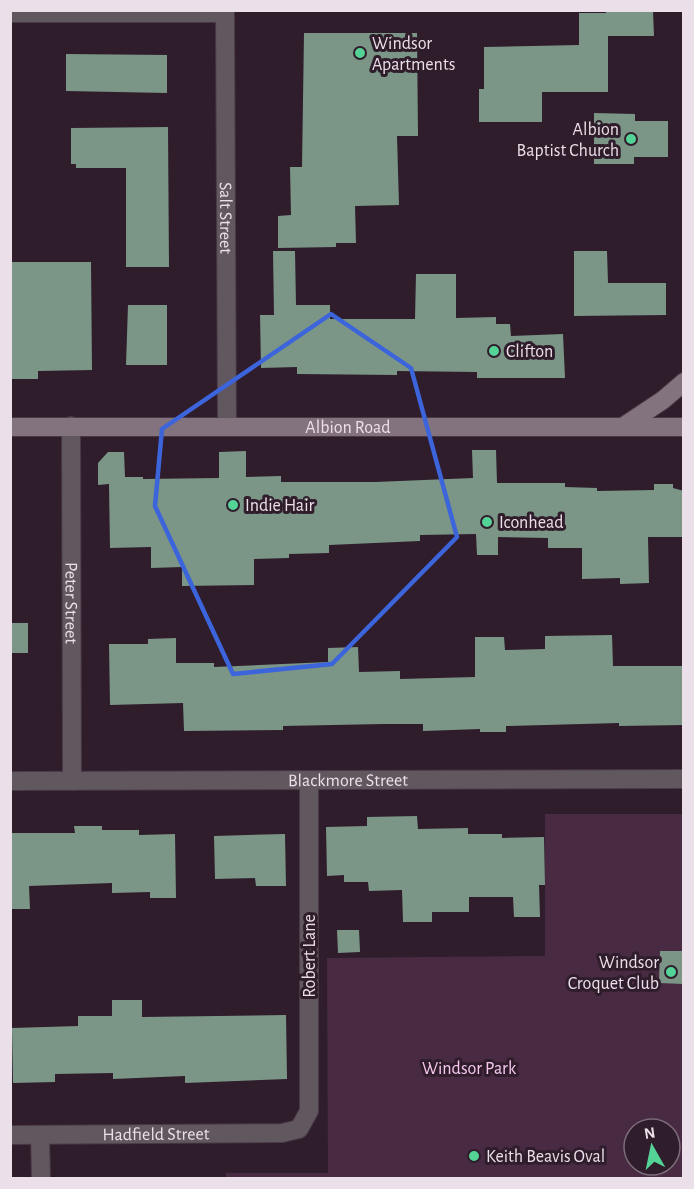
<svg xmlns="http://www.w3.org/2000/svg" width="694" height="1189" font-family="'Alegreya Sans',sans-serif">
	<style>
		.green { fill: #482b43; fill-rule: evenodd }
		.building { fill: #7b9686 }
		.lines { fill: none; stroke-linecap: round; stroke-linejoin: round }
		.street-casing { stroke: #493846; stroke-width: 20 }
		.secondary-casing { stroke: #493846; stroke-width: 20 }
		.street { stroke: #60575f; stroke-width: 18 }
		.secondary { stroke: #82737f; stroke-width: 18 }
		.marked { fill: none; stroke: #3c64db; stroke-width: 4.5; stroke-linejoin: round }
		.poi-dot { fill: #54d396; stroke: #2f1d2c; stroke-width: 2 }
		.labels { text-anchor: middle; stroke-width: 6; stroke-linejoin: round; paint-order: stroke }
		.poi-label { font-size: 18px; fill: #ebdfe9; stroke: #2f1d2c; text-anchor: start }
		.street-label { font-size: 18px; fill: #ebdfe9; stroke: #2f1d2c }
		.park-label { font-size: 18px; fill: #f7c8ee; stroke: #2f1d2c }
	</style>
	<rect width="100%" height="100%" fill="#2f1d2c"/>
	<path class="green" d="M 545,814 L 683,814 L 683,1178 L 226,1178 L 226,1173 L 328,1173 L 327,958 L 545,956 ZM 634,1129 L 670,1129 L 670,1165 L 634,1165 Z"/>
	<g class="building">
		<polygon points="606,10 653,10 654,36 608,36 608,92 542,92 542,122 479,122 479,89 484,89 484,47 579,45 579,13 606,13"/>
		<polygon points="304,33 417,33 418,136 397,136 399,205 355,206 356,243 336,243 336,247 278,248 278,216 291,215 290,167 302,167"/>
		<polygon points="66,54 167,55 167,93 66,91"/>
		<polygon points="594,113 635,114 635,121 668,121 668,157 634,157 634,164 594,164"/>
		<polygon points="168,127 169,267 126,267 126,168 76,168 76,164 71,164 71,128"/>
		<polygon points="273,251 295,251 296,305 330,305 330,319 415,319 416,274 456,274 456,318 496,317 496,324 510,324 511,336 563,334 565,378 477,378 477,372 397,371 397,375 297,374 297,367 261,368 260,315 274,315"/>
		<polygon points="574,251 607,251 608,283 666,283 666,315 574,316"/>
		<polygon points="10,262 91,262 92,370 38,371 38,379 10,379"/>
		<polygon points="128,305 167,305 167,365 126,365"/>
		<polygon points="472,450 496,450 497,483 565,483 565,487 597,488 597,491 654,490 654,484 673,484 673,488 684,491 684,537 648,537 649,583 620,584 620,578 582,579 582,548 548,548 548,538 498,537 498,555 477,555 476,534 420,535 420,541 329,545 329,553 289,554 289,558 254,559 254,585 182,586 182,567 151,568 151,547 110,548 109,484 98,485 98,463 108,452 124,452 125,477 143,477 143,479 219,478 219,452 246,451 246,477 281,476 281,482 375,482 473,478"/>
		<rect x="10" y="623" width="18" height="30"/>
		<polygon points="612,635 613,666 684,666 684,725 619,726 619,723 506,726 506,732 480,732 480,729 423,731 423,724 383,724 283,726 283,730 184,731 183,703 110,705 109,644 148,644 148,639 176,638 176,663 214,663 214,667 328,662 328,648 358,647 359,672 400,671 400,679 475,677 475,637 504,637 505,650 545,649 545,636"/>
		<polygon points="417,816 418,829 468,828 468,834 502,834 502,838 544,837 545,885 539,885 540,917 514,917 513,897 469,897 469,912 432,912 432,922 403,922 402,890 369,891 368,882 344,882 344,875 327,876 326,827 367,826 367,817"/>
		<polygon points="74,826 102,826 102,830 139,830 139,835 175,834 176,898 150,898 150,892 112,893 112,883 29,886 30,909 10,909 10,833 75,833"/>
		<polygon points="285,834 286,886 256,886 255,878 215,879 214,836"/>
		<polygon points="337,930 359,930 360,952 338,953"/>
		<polygon points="660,951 684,951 684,984 659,983"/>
		<polygon points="112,1000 142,1000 142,1017 286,1015 287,1079 185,1083 185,1076 113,1079 113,1073 55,1074 55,1082 13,1083 12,1028 78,1026 78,1016 112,1016"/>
	</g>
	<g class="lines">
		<g class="street-casing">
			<g id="street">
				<path id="s1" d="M 225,10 L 227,427"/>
				<polyline points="10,13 225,13"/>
				<path id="s2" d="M 71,426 L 72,781"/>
				<path id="s3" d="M 10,781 L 684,779"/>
				<path id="s4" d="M 10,1135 L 282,1133 L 299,1129 L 309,1111 L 309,780"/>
				<polyline points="40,1135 41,1178"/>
			</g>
		</g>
		<g class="secondary-casing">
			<g id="secondary">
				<polyline points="624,426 663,400 684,382"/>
				<path id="s5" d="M 10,427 L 684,427"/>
			</g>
		</g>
		<use href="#street" class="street"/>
		<use href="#secondary" class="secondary"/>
	</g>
	<path class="marked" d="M 331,314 L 411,368 L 457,537 L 332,664 L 233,674 L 155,506 L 162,429 Z"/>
	<g class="poi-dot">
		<circle cx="360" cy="53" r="6"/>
		<circle cx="631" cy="139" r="6"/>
		<circle cx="494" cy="351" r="6"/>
		<circle cx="233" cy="505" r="6"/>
		<circle cx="487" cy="522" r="6"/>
		<circle cx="671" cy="972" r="6"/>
		<circle cx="474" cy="1156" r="6"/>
	</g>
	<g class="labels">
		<g class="poi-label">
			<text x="372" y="49">Windsor<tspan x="372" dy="21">Apartments</tspan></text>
			<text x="619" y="135" text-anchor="end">Albion<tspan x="619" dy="21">Baptist Church</tspan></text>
			<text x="506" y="357">Clifton</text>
			<text x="245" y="511">Indie Hair</text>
			<text x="499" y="528">Iconhead</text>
			<text x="659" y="968" text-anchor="end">Windsor<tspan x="659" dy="21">Croquet Club</tspan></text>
			<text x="486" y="1162">Keith Beavis Oval</text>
		</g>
		<g class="street-label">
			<text dy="6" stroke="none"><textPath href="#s1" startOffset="208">Salt Street</textPath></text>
			<text dy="6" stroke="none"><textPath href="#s5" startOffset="338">Albion Road</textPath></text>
			<text dy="6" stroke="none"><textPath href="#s2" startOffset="177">Peter Street</textPath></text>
			<text dy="6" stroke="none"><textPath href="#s3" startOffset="338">Blackmore Street</textPath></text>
			<text transform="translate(309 956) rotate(-90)" y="6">Robert Lane</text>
			<text dy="6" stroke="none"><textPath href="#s4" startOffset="146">Hadfield Street</textPath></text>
		</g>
		<g class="park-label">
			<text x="469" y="1074">Windsor Park</text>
		</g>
	</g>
	<rect width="694" height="1189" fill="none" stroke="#ebdfe9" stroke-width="24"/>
	<g transform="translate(652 1147) rotate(351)"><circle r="28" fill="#2f1d2c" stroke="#7a6b78" stroke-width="1.5"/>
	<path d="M0-4.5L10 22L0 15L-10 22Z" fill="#54d396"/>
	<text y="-9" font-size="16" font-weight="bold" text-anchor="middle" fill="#ebdfe9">N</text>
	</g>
</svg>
